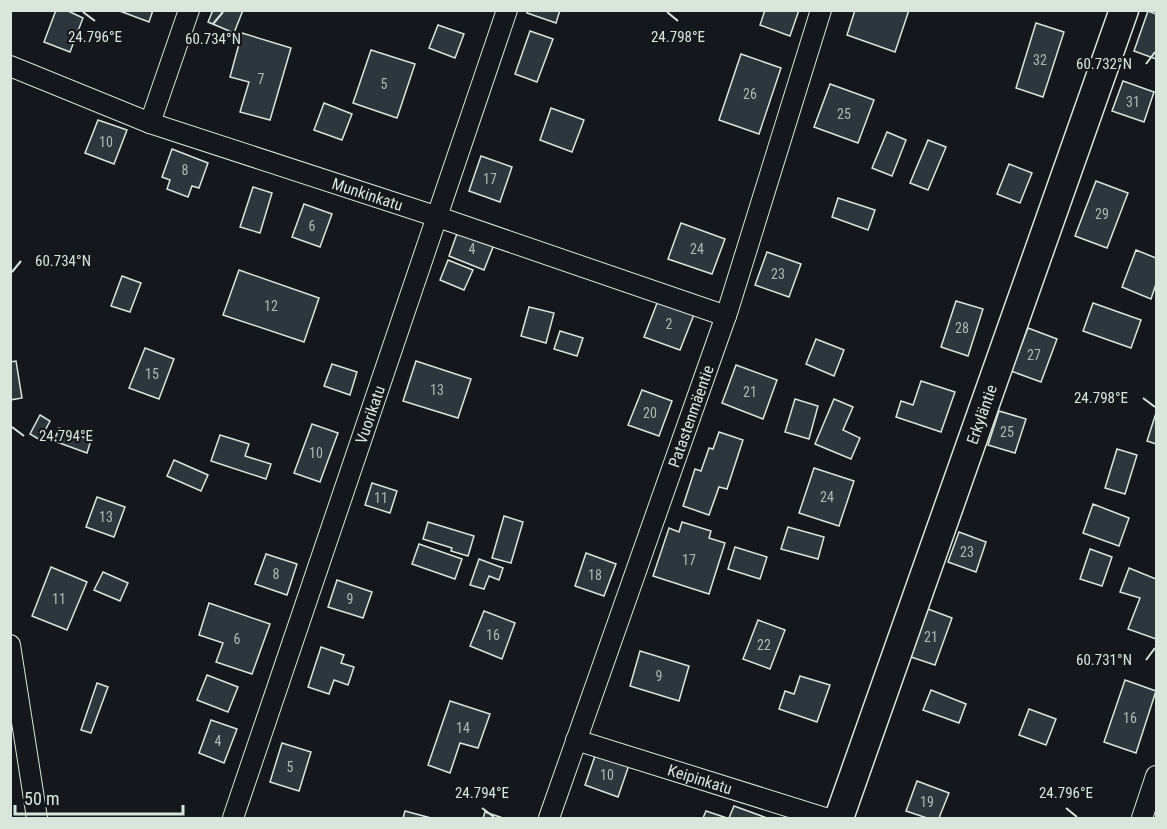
<svg xmlns="http://www.w3.org/2000/svg" width="1167" height="829" font-family="'Roboto Condensed',sans-serif">
	<style>
		.building { fill: #2c363c; stroke: #d8e6dc; stroke-width: 1.5 }
		.lines { fill: none; stroke-linecap: round; stroke-linejoin: round }
		.street-casing { stroke: #d8e6dc; stroke-width: 22 }
		.secondary-casing { stroke: #d8e6dc; stroke-width: 31 }
		.street { stroke: #14181c; stroke-width: 20 }
		.secondary { stroke: #14181c; stroke-width: 28 }
		.ticks { fill: none; stroke: #d8e6dc; stroke-width: 2 }
		.labels { text-anchor: middle; stroke-width: 4.5; stroke-linejoin: round; paint-order: stroke }
		.number-label { font-size: 14px; fill: #adbab4 }
		.street-label { font-size: 16px; fill: #d8e6dc; stroke: #14181c }
		.ticks-label { font-size: 15px; text-anchor: middle; fill: #d8e6dc; stroke: #14181c; stroke-width: 4.5; stroke-linejoin: round; paint-order: stroke }
	</style>
	<rect width="100%" height="100%" fill="#14181c"/>
	<g class="building">
		<polygon points="56,10 66,10 83,18 70,52 44,42"/>
		<polygon points="117,10 153,10 149,22"/>
		<polygon points="213,10 243,10 234,33 208,22"/>
		<polygon points="528,10 560,10 556,23 527,13"/>
		<polygon points="765,10 799,10 790,36 760,25"/>
		<polygon points="855,10 909,10 895,52 847,35"/>
		<polygon points="1148,11 1156,14 1156,59 1134,51"/>
		<polygon points="1036,23 1064,32 1043,97 1016,88"/>
		<polygon points="438,25 464,34 455,58 429,48"/>
		<polygon points="530,31 553,39 537,82 515,74"/>
		<polygon points="242,33 291,48 270,120 240,112 249,82 230,77"/>
		<polygon points="371,50 415,64 397,118 353,103"/>
		<polygon points="741,54 781,68 759,134 719,120"/>
		<polygon points="1123,81 1154,92 1144,122 1112,111"/>
		<polygon points="830,84 874,100 858,143 814,127"/>
		<polygon points="324,103 352,114 342,140 314,130"/>
		<polygon points="551,108 584,120 572,152 540,140"/>
		<polygon points="98,120 127,130 114,164 85,153"/>
		<polygon points="887,132 906,140 892,176 872,168"/>
		<polygon points="928,140 946,147 928,190 910,183"/>
		<polygon points="172,149 208,163 199,188 192,186 188,197 167,189 170,180 162,177"/>
		<polygon points="481,156 512,167 500,202 469,191"/>
		<polygon points="1009,164 1032,173 1020,203 997,194"/>
		<polygon points="1096,181 1128,193 1107,248 1075,236"/>
		<polygon points="253,187 272,193 260,233 240,227"/>
		<polygon points="838,198 875,210 868,230 832,217"/>
		<polygon points="304,204 332,214 320,247 292,237"/>
		<polygon points="681,223 725,239 712,274 668,259"/>
		<polygon points="459,228 495,242 484,270 449,256"/>
		<polygon points="1136,250 1156,258 1156,284 1151,299 1122,287"/>
		<polygon points="767,252 801,264 789,297 755,285"/>
		<polygon points="448,260 473,270 464,290 440,280"/>
		<polygon points="239,270 319,298 304,342 223,315"/>
		<polygon points="122,276 141,283 130,312 111,306"/>
		<polygon points="659,298 695,312 680,350 644,337"/>
		<polygon points="956,301 983,309 968,356 941,347"/>
		<polygon points="1093,303 1141,320 1131,348 1083,331"/>
		<polygon points="529,307 554,313 546,343 521,336"/>
		<polygon points="1028,328 1057,339 1041,382 1011,371"/>
		<polygon points="560,331 583,338 577,356 554,349"/>
		<polygon points="816,339 844,350 834,376 806,364"/>
		<polygon points="145,348 174,359 159,399 129,388"/>
		<polygon points="16,361 22,398 10,400 10,362"/>
		<polygon points="416,361 471,379 458,418 403,401"/>
		<polygon points="332,364 357,372 350,395 324,386"/>
		<polygon points="736,365 777,380 763,419 722,403"/>
		<polygon points="921,381 955,392 941,432 896,417 901,401 913,405"/>
		<polygon points="642,390 672,401 659,436 628,425"/>
		<polygon points="795,399 818,406 809,439 785,432"/>
		<polygon points="834,399 853,407 843,430 860,438 851,459 815,444"/>
		<polygon points="999,411 1026,419 1015,453 988,445"/>
		<polygon points="1156,413 1156,444 1147,441"/>
		<polygon points="40,415 50,421 40,440 30,434"/>
		<polygon points="312,424 338,433 320,482 294,473"/>
		<polygon points="59,428 91,440 87,453 54,441"/>
		<polygon points="719,432 743,440 727,489 719,487 709,515 683,506 695,469 701,471 709,448 713,449"/>
		<polygon points="220,435 249,444 245,456 271,464 266,479 211,461"/>
		<polygon points="1117,449 1137,455 1125,494 1105,488"/>
		<polygon points="174,460 208,475 201,491 167,476"/>
		<polygon points="814,468 854,481 839,526 799,513"/>
		<polygon points="372,483 397,491 390,513 365,505"/>
		<polygon points="97,497 125,507 114,537 86,527"/>
		<polygon points="1093,504 1129,518 1119,546 1083,533"/>
		<polygon points="504,516 523,522 511,563 492,558"/>
		<polygon points="428,522 474,536 468,556 451,551 452,548 423,539"/>
		<polygon points="682,522 711,531 709,538 725,543 709,594 653,576 669,528 679,532"/>
		<polygon points="788,527 824,537 818,559 781,549"/>
		<polygon points="959,532 986,542 976,572 948,562"/>
		<polygon points="419,544 462,559 455,579 412,564"/>
		<polygon points="735,547 767,557 760,579 728,569"/>
		<polygon points="1090,549 1112,557 1102,586 1080,579"/>
		<polygon points="586,553 616,564 604,596 575,586"/>
		<polygon points="266,554 297,564 287,595 255,584"/>
		<polygon points="479,559 503,568 499,580 489,576 484,589 470,585"/>
		<polygon points="51,567 87,582 67,630 32,616"/>
		<polygon points="1129,568 1156,579 1156,639 1128,629 1140,598 1120,592"/>
		<polygon points="103,572 128,583 120,601 94,590"/>
		<polygon points="337,580 372,592 363,618 328,607"/>
		<polygon points="209,603 270,624 252,674 216,662 223,643 199,635"/>
		<polygon points="928,609 952,618 935,665 911,657"/>
		<polygon points="484,611 515,623 502,659 470,646"/>
		<polygon points="758,620 785,630 770,669 743,659"/>
		<polygon points="321,647 344,655 341,663 354,667 348,685 334,680 329,694 308,687"/>
		<polygon points="640,651 689,666 679,701 630,686"/>
		<polygon points="207,675 238,687 228,712 197,700"/>
		<polygon points="800,676 830,685 817,722 779,709 785,691 794,694"/>
		<polygon points="1125,680 1156,691 1136,753 1104,742"/>
		<polygon points="97,683 108,687 91,733 81,730"/>
		<polygon points="931,690 966,704 959,723 923,710"/>
		<polygon points="450,701 490,714 478,748 460,743 450,773 428,765"/>
		<polygon points="1029,709 1056,719 1046,745 1019,735"/>
		<polygon points="211,720 237,729 224,763 199,753"/>
		<polygon points="282,743 311,752 299,791 270,782"/>
		<polygon points="596,753 629,765 618,797 585,785"/>
		<polygon points="917,781 949,793 939,818 927,818 906,811"/>
		<polygon points="734,806 767,818 729,818"/>
		<polygon points="405,811 431,818 403,818"/>
		<polygon points="706,811 727,818 703,818"/>
		<polygon points="485,812 503,818 483,818"/>
	</g>
	<g class="lines">
		<g class="street-casing">
			<g id="street">
				<path id="s1" d="M 10,66 L 150,123 L 438,217 L 726,316"/>
				<polyline points="150,123 189,10"/>
				<polyline points="10,645 37,818"/>
				<path id="s2" d="M 576,740 L 825,818"/>
				<path id="s3" d="M 233,818 L 507,10"/>
				<path id="s4" d="M 549,818 L 728,310 L 821,10"/>
				<polyline points="1142,818 1156,776"/>
			</g>
		</g>
		<g class="secondary-casing">
			<g id="secondary">
				<path id="s5" d="M 839,818 L 1124,10"/>
			</g>
		</g>
		<use href="#street" class="street"/>
		<use href="#secondary" class="secondary"/>
	</g>
	<path class="ticks" d="M 83,12 L 95,21M 667,12 L 678,21M 213,24 L 223,12M 1146,64 L 1155,52M 12,272 L 21,261M 1143,398 L 1155,407M 12,427 L 24,436M 1146,660 L 1155,648M 482,808 L 494,817M 1066,808 L 1077,817"/>
	<g class="labels">
		<g class="number-label">
			<text x="1040" y="65">32</text>
			<text x="261" y="84">7</text>
			<text x="384" y="89">5</text>
			<text x="750" y="99">26</text>
			<text x="1133" y="107">31</text>
			<text x="844" y="119">25</text>
			<text x="106" y="147">10</text>
			<text x="185" y="175">8</text>
			<text x="490" y="184">17</text>
			<text x="1102" y="219">29</text>
			<text x="312" y="231">6</text>
			<text x="472" y="254">4</text>
			<text x="697" y="254">24</text>
			<text x="778" y="279">23</text>
			<text x="271" y="311">12</text>
			<text x="669" y="329">2</text>
			<text x="962" y="333">28</text>
			<text x="1034" y="360">27</text>
			<text x="152" y="379">15</text>
			<text x="437" y="395">13</text>
			<text x="750" y="397">21</text>
			<text x="650" y="418">20</text>
			<text x="1007" y="437">25</text>
			<text x="316" y="458">10</text>
			<text x="827" y="502">24</text>
			<text x="381" y="503">11</text>
			<text x="106" y="522">13</text>
			<text x="967" y="557">23</text>
			<text x="689" y="565">17</text>
			<text x="276" y="579">8</text>
			<text x="595" y="580">18</text>
			<text x="59" y="604">11</text>
			<text x="350" y="604">9</text>
			<text x="493" y="640">16</text>
			<text x="931" y="642">21</text>
			<text x="237" y="644">6</text>
			<text x="764" y="650">22</text>
			<text x="659" y="681">9</text>
			<text x="1130" y="723">16</text>
			<text x="463" y="733">14</text>
			<text x="218" y="746">4</text>
			<text x="290" y="772">5</text>
			<text x="607" y="780">10</text>
			<text x="927" y="807">19</text>
		</g>
		<g class="street-label">
			<text dy="6" stroke="none"><textPath href="#s1" startOffset="380">Munkinkatu</textPath></text>
			<text dy="6" stroke="none"><textPath href="#s3" startOffset="426">Vuorikatu</textPath></text>
			<text dy="6" stroke="none"><textPath href="#s5" startOffset="428">Erkyläntie</textPath></text>
			<text dy="6" stroke="none"><textPath href="#s4" startOffset="426">Patastenmäentie</textPath></text>
			<text dy="6" stroke="none"><textPath href="#s2" startOffset="130">Keipinkatu</textPath></text>
		</g>
	</g>
	<g class="ticks-label">
		<text x="95" y="42">24.796°E</text>
		<text x="678" y="42">24.798°E</text>
		<text x="213" y="44">60.734°N</text>
		<text x="1104" y="69">60.732°N</text>
		<text x="63" y="266">60.734°N</text>
		<text x="1101" y="403">24.798°E</text>
		<text x="66" y="441">24.794°E</text>
		<text x="1104" y="665">60.731°N</text>
		<text x="482" y="798">24.794°E</text>
		<text x="1066" y="798">24.796°E</text>
	</g>
	<rect width="1167" height="829" fill="none" stroke="#d8e6dc" stroke-width="24"/>
	<path d="M15 805v9h168v-9" fill="none" stroke="#d8e6dc" stroke-width="3"/>
	<text x="24" y="805" font-size="18" fill="#d8e6dc" stroke="#14181c" stroke-width="4.5" paint-order="stroke">50 m</text>
</svg>
